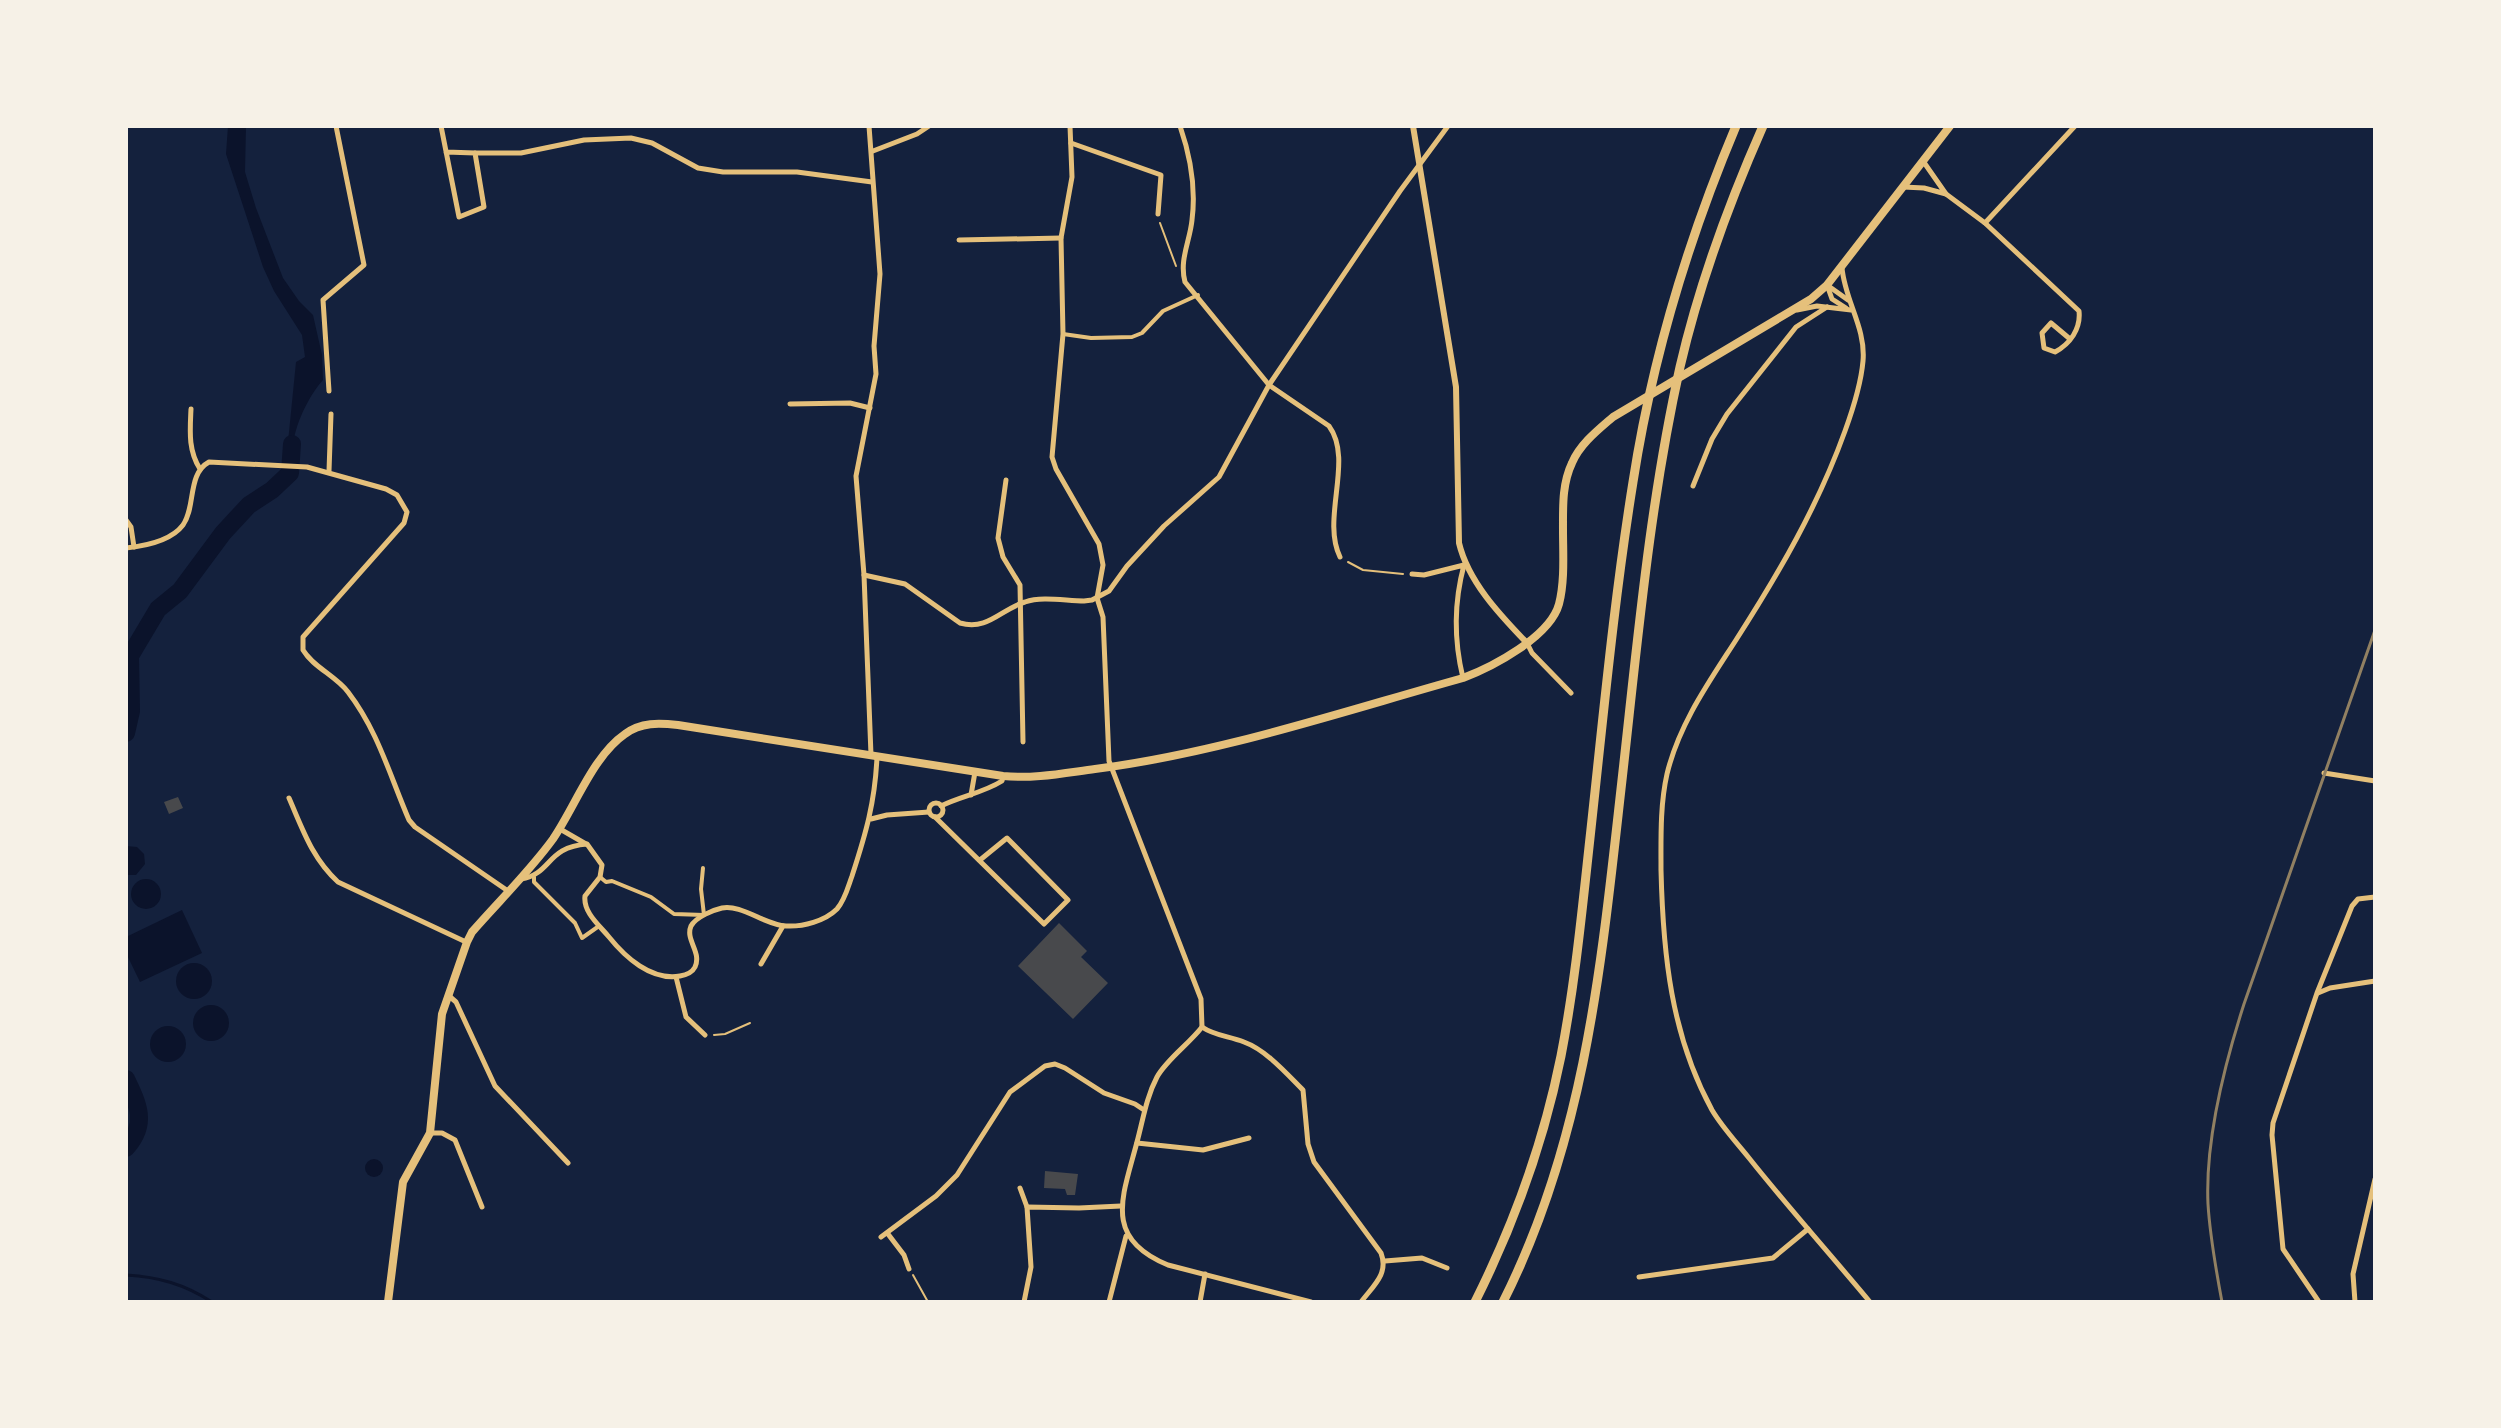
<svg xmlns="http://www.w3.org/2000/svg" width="2501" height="1428" font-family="'Crimson Pro',serif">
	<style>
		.water { fill: #0b132b }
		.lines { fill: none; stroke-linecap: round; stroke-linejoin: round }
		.stream { stroke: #0b132b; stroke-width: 3 }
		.river { stroke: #0b132b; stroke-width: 18 }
		.building { fill: #48494c }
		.path { stroke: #e5c07b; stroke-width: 2 }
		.pedestrian { stroke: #e5c07b; stroke-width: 4 }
		.minor { stroke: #e5c07b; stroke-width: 5 }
		.tertiary { stroke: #e5c07b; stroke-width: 6 }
		.primary { stroke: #e5c07b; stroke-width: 8 }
		.motorway { stroke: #e5c07b; stroke-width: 9 }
		.rail { stroke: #918062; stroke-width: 3 }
	</style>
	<rect width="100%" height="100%" fill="#14213d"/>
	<g class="water">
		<path d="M 228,126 L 246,126 L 245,172 L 256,208 L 283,278 L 299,301 L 313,315 L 322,355 L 323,380 C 308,396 285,441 296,463 L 286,462 L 296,362 L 305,357 L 302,335 L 274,291 L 263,267 L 226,154 Z"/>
		<polygon points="126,846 137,847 144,854 145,864 136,875 126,875"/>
		<circle cx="146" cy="894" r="15"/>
		<polygon points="182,910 202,953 140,982 126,953 126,937"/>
		<circle cx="194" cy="981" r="18"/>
		<circle cx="211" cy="1023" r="18"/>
		<circle cx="168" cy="1044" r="18"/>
		<circle cx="374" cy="1168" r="9"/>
	</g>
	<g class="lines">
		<path class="stream" d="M 126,1275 C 159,1277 184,1284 212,1302"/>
		<g class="river">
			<polyline points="126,733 131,711 130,656 158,609 180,591 223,533 249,505 272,490 290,473 292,444"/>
			<path d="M 126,1079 C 138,1104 148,1124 126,1148"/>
		</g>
	</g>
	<g class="building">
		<polygon points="178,797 183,808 169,814 164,802"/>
		<polygon points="1059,923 1087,951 1081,957 1108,983 1073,1019 1018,966"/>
		<polygon points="1045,1171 1078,1174 1075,1195 1067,1195 1065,1189 1044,1188"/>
	</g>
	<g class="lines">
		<g class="path">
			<polyline points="1160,223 1176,266"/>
			<polyline points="1348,562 1363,570 1403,574"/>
			<polyline points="714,1035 725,1034 750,1023"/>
			<polyline points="913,1275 928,1302"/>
		</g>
		<g class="pedestrian">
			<polyline points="1063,334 1091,338 1132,337 1142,333 1163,311 1198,295"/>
			<polyline points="534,877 534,882 575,923 582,938 599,926"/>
			<polyline points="600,877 606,882 612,881 651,897 674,914 704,915 701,889 703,868"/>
		</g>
		<g class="minor">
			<polyline points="441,126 459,217 484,207 475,153 446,152"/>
			<polyline points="869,126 880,274 874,346 876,374 856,476 864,575 871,755"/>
			<path d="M 1070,126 L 1072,177 L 1061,238 L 1063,334 L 1052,457 L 1056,469 L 1099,544 L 1103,565 L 1097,598 L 1103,617 L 1109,761 L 1201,999 L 1202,1027 C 1189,1044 1167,1059 1157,1077 C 1146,1098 1143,1120 1137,1142 C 1123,1196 1102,1238 1168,1265 L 1311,1302"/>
			<path d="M 1180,126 C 1190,155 1196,189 1192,220 C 1190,241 1179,260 1185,282 L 1269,385 L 1329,426 C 1354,460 1321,518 1340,557"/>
			<polyline points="1071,143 1161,175 1158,214"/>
			<polyline points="873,151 917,134 929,126"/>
			<polyline points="475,153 521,153 584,140 631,138 652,143 698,168 723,172 797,172 872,182"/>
			<polyline points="1903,187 1924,188 1946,194 1923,161"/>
			<path d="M 1946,194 L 1985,223 L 2079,311 C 2081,329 2070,344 2055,352 L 2044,348 L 2042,333 L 2051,323 L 2070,339"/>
			<polyline points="1985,223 2075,126"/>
			<polyline points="959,240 1061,238"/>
			<path d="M 1842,268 C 1845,301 1866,328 1863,361 C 1861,384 1853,409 1845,431 C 1818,506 1779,573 1736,640 C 1709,682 1679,724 1667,774 C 1660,805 1661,838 1661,870 C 1663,954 1671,1035 1712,1110 C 1722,1127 1737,1143 1749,1158 C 1788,1207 1830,1254 1870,1302"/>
			<polyline points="1827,285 1832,299 1846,308"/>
			<polyline points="1827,285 1848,300"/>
			<polyline points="1797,310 1817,306 1851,310"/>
			<polyline points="329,391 323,300 364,265 336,126"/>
			<polyline points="790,404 850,403 870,408"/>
			<path d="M 191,409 C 190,431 188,450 200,469"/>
			<polyline points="329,471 331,414"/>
			<polyline points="1006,480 998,538 1003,557 1020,585 1023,742"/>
			<polyline points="1693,486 1712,439 1727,414 1796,327 1827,307"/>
			<polyline points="126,520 131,527 134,547"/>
			<path d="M 126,548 C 145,546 171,541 183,525 C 196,507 187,474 209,462 L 307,467 L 386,489 L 397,495 L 407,512 L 404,523 L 303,637 L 303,650 C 313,667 336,676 348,692 C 378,731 390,776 409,820 L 415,827 L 508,891"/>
			<path d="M 1412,574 L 1424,575 L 1464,565 C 1454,602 1454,641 1463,678"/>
			<path d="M 864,575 L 905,584 L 960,623 C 988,631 1001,609 1025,602 C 1042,596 1066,601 1084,601 L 1092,600 L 1109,591 L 1127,566 L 1164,526 L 1219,477 L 1269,385 L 1400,191 L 1448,126"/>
			<polyline points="1527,643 1532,653 1571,693"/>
			<polyline points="2324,773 2375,781"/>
			<polyline points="971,795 975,772"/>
			<path d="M 289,798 C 303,830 312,858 338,882 L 466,942"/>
			<circle cx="936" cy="810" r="7"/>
			<path d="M 941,806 C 961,796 983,793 1002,781 L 1003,777"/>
			<polyline points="935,817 1044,924 1068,900 1007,838 980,860"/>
			<polyline points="871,819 887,815 929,812"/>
			<polyline points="560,829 586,844"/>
			<path d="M 521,879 C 552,874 546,847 587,844 L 602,865 L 600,877 L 585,896 C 583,912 599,925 609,937 C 625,957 651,981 680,976 C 686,975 692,973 695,967 C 702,952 685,940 691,926 C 696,917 713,910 722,908 C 741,904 765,925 786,926 C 803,927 825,921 837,909 C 845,900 848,887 852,876 C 866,833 875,802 877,757"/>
			<polyline points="761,964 783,926"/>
			<polyline points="676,977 686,1017 705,1035"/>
			<polyline points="2318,993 2330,988 2375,981"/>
			<polyline points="448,995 456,1002 495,1086 568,1163"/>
			<path d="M 1202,1027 C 1215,1036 1229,1036 1244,1042 C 1266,1050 1286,1073 1303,1090 L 1308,1144 L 1314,1162 L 1381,1253 C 1389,1274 1373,1286 1361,1302"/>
			<polyline points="430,1133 442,1133 455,1140 482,1207"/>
			<polyline points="1137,1143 1203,1150 1249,1138"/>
			<polyline points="1020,1188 1027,1207"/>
			<polyline points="888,1234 904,1255 909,1269"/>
			<polyline points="881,1237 936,1196 957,1175 1010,1092 1045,1066 1055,1064 1065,1068 1104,1093 1135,1104 1144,1110"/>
			<polyline points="1385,1261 1422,1258 1447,1268"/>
			<polyline points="1639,1277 1773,1258 1808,1229"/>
			<polyline points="1024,1302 1031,1267 1027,1207 1079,1208 1121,1206"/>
			<polyline points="1109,1302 1126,1236"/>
			<polyline points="1200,1302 1205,1274"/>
			<polyline points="2319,1302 2283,1249 2272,1135 2273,1123 2317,993 2352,906 2358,899 2375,897"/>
			<polyline points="2355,1302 2353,1274 2375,1179"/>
		</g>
		<path class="tertiary" d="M 1413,126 L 1456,387 L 1459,543 C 1468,581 1499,614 1526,642"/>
		<path class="primary" d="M 388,1302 L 403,1182 L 430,1133 L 442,1014 L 467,942 L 472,932 C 499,901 529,872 553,839 C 575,807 593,756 625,734 C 641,722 659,723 678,725 L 1003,776 C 1034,779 1064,773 1095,769 C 1220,753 1341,712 1463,678 C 1492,667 1550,637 1559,604 C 1565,581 1563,553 1563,530 C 1563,507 1562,484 1572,463 C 1580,444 1598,430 1613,417 L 1811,299 L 1827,285 L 1950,126"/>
		<g class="motorway">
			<path d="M 1475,1302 C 1514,1224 1544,1141 1561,1056 C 1575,984 1582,911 1590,838 C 1603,719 1614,600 1633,482 C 1652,359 1688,240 1736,126"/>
			<path d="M 1503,1302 C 1585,1139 1601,967 1621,789 C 1637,648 1649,506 1680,367 C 1699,285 1729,203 1763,126"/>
		</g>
		<path class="rail" d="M 2222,1302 C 2216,1270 2210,1237 2208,1204 C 2205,1139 2224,1066 2244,1004 L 2375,630"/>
	</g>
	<rect width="2501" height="1428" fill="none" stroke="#f6f1e7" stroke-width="256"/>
</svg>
